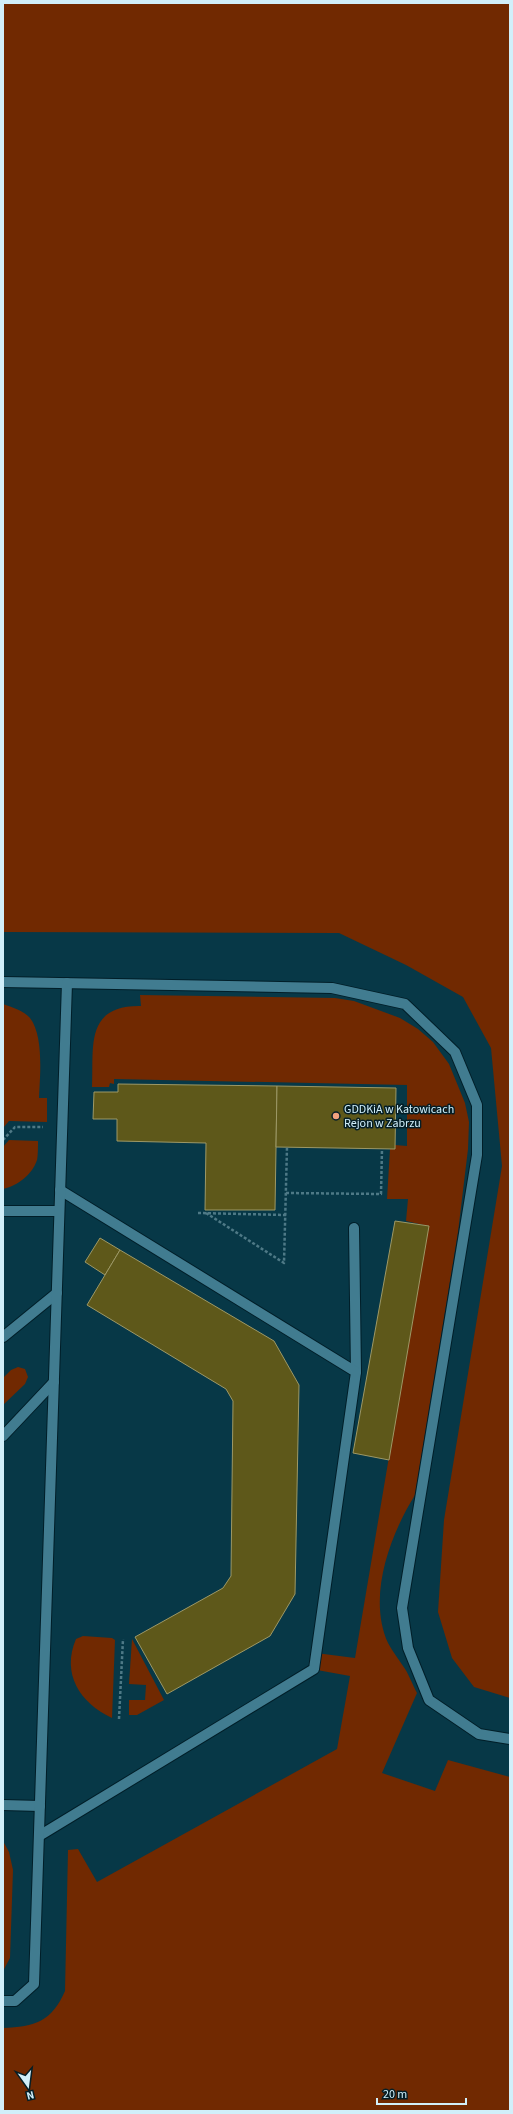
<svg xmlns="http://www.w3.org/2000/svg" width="513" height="2114" font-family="'Source Sans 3',sans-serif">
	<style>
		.green { fill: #712901 }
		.building { fill: #5e581a; stroke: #9d9866 }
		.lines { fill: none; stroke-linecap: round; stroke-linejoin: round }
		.minor-casing { stroke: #001e28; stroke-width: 12 }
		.path { stroke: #4e7986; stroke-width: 2.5; stroke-dasharray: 3 2; stroke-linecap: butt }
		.minor { stroke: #417c90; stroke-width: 10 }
		.poi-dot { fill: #f2a17e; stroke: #051e26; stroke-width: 1.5 }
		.labels { text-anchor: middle; stroke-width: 3; stroke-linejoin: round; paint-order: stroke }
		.poi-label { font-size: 12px; fill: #d1effa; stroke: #051e26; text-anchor: start }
	</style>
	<rect width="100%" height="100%" fill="#073847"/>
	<g class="green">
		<polygon points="3,3 510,3 510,1698 474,1687 452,1658 438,1612 444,1520 502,1166 491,1048 463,997 406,965 339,933 3,932"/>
		<path d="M 140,995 L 335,998 L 354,1001 L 400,1018 L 418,1029 L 433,1042 L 449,1064 L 465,1103 L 469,1122 L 468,1149 L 458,1232 L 415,1495 C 390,1535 367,1597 388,1643 C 392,1651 398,1658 403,1666 C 409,1674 412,1684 417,1693 L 382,1773 L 435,1791 L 448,1760 L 510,1777 L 510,2111 L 3,2111 L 3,2028 C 35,2027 52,2021 65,1991 L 68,1850 L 78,1849 L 97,1882 L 337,1749 L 350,1676 L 317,1670 L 316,1653 L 355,1658 L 428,1226 L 406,1221 L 408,1199 L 387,1199 L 390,1149 L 395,1149 L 395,1145 L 407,1146 L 407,1085 L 114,1079 L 114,1084 L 110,1083 L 109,1087 L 92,1087 C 94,1048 84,1005 141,1006 Z"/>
		<path d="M 3,1004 C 12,1007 24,1011 30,1018 C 44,1036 40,1076 39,1098 L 47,1098 L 47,1122 L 9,1121 L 3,1128 Z"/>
		<path d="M 9,1140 L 38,1141 C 38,1147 38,1155 37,1160 C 32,1175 17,1186 3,1189 L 3,1147 Z"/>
		<polygon points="18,1367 25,1369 28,1377 25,1384 3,1405 3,1378 11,1370"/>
		<path d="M 83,1636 L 112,1638 L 115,1640 L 112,1718 C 80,1703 61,1674 76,1639 Z"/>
		<polygon points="132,1639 164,1700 137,1715 129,1715 129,1700 145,1700 146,1685 129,1684"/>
		<polygon points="3,1841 9,1852 13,1870 10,1958 3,1971"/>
	</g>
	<g class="building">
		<polygon points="118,1084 277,1086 275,1210 205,1210 206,1143 117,1141 117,1119 93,1119 94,1092 118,1092"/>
		<polygon points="277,1086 396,1088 395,1149 276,1147"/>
		<polygon points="395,1221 429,1226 389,1460 353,1453"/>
		<polygon points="100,1238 120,1250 105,1275 85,1262"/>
		<polygon points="120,1250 274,1341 299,1385 295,1594 270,1636 167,1694 135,1637 223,1588 231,1576 233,1401 226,1389 87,1305"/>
	</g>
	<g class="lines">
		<g class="minor-casing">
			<g id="minor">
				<polyline points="3,982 332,988 405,1004 455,1052 477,1105 477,1155 402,1608 408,1648 429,1700 479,1734 510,1739"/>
				<polyline points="3,1211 59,1211"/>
				<polyline points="354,1228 356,1372"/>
				<polyline points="3,1337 57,1293"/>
				<polyline points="3,1436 54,1382"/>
				<polyline points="3,1805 40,1806"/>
				<polyline points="39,1836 314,1669 356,1372 60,1190"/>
				<polyline points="3,2001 15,2001 34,1984 67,983"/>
			</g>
		</g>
		<g class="path">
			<polyline points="3,1140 15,1127 43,1127"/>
			<polyline points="286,1193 381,1194 382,1149"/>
			<polyline points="198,1213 286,1215"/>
			<polyline points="206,1213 284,1263 287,1147"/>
			<polyline points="119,1719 123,1639"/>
		</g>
		<use href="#minor" class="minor"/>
	</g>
	<circle class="poi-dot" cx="336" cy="1116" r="4"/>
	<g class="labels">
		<g class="poi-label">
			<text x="344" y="1113">GDDKiA w Katowicach<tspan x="344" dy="14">Rejon w Zabrzu</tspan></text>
		</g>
	</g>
	<rect width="513" height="2114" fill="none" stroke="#d1effa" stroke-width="8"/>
	<g transform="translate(28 2086) rotate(166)" stroke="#051e26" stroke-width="3" paint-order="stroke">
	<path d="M0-3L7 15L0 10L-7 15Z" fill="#d1effa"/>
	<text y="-6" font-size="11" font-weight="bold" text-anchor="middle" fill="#d1effa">N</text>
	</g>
	<path d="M377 2098v6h89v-6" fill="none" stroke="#d1effa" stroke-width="2"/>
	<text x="383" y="2098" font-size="12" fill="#d1effa" stroke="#051e26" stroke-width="3" paint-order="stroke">20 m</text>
</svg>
